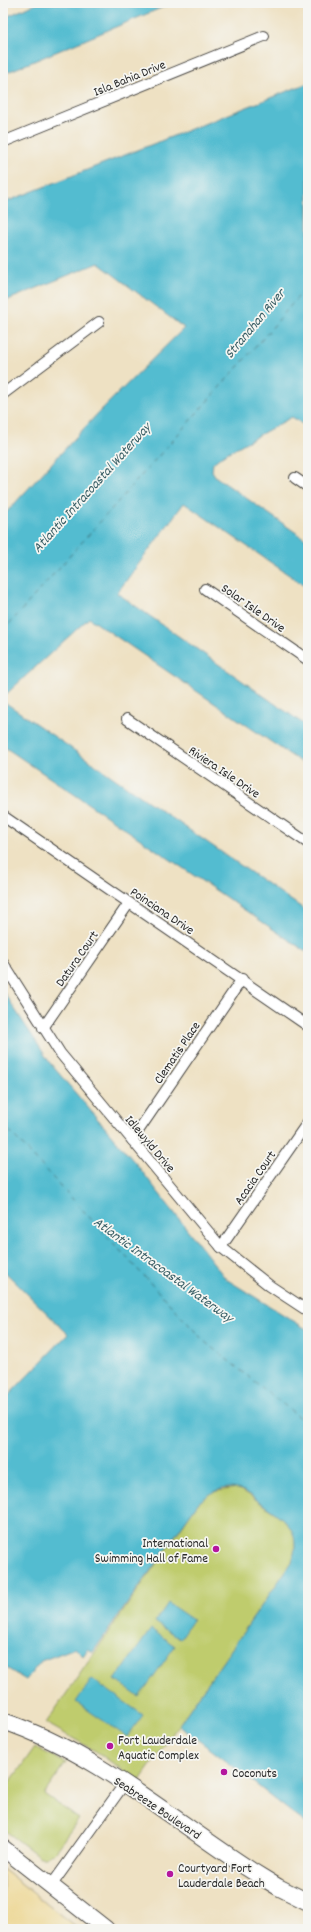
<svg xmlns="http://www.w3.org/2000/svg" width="311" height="1932" font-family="Dekko,sans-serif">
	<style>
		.green { fill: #bfcc6d; stroke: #757c4c }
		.sand { fill: #eeda9e; stroke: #8c8264 }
		.water { fill: #53bcd0; stroke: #3f747e }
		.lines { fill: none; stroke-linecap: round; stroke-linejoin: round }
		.ferry { stroke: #395e65; stroke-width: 1; stroke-dasharray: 5 4; stroke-linecap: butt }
		.minor-casing { stroke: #484642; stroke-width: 12 }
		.primary-casing { stroke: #484642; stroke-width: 18 }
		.minor { stroke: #fff; stroke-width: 10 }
		.primary { stroke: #fff; stroke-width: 16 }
		.poi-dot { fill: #b5179e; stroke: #f6f6f2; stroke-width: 1.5 }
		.labels { text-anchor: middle; stroke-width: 3.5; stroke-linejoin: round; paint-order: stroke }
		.street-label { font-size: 13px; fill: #2b2b2b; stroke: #f6f6f2 }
		.poi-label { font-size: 13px; fill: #2b2b2b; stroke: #f6f6f2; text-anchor: start }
		.water-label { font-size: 14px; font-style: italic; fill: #395e65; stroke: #f6f6f2 }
	</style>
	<rect width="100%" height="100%" fill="#f6f6f2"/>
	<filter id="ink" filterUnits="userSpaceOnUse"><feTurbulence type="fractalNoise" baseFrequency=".025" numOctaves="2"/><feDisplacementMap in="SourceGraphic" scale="8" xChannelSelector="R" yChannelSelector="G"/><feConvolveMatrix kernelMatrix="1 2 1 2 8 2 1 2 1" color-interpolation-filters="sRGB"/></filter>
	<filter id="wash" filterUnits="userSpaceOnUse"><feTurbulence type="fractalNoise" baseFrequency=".012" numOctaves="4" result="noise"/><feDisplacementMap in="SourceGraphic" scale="16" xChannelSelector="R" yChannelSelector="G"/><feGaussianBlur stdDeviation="0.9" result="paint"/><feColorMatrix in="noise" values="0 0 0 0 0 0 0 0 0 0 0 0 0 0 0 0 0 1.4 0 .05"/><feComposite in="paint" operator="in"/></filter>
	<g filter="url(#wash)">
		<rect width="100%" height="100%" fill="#eee1c3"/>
		<g class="green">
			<path d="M 237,1488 C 247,1493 257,1500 266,1507 C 290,1522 301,1533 292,1562 L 139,1782 L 97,1752 L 46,1723 L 198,1503 L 212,1492 Z"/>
			<polygon points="35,1747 66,1763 44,1794 79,1819 53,1854 46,1857 40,1857 3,1829 3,1792"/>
		</g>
		<polygon class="sand" points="3,1869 78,1929 3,1929"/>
		<g class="water">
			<polygon points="38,3 173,3 3,74 3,18"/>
			<polygon points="308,83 308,428 292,417 223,455 213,463 212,471 216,477 308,541 308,588 184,503 117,593 308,727 308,767 89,618 3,697 3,516 100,411 184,328 98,263 3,302 3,203"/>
			<polygon points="3,701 308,912 308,953 3,746"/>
			<path d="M 3,991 L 50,1063 L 137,1165 L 226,1279 L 308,1330 L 308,1765 L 301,1779 L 303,1785 L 308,1790 L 308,1825 C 264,1792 224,1757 178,1726 L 292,1562 C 302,1530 286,1520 261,1503 C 254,1498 246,1490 237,1489 C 222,1485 209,1494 198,1503 L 93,1652 L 88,1649 L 83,1656 L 75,1648 L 41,1661 L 26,1680 L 3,1666 L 3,1401 L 68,1334 L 3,1270 Z"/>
			<polygon points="168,1603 193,1620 180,1639 155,1622"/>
			<polygon points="151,1629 175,1646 139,1697 115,1680"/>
			<polygon points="92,1679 143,1715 127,1737 76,1702"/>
		</g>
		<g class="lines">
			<g class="ferry">
				<polyline points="3,631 260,342 308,285"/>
				<polyline points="3,1124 205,1342 308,1424"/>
			</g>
		</g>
	</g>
	<g filter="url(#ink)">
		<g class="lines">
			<g class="minor-casing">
				<g id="minor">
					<polyline points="3,142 264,36"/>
					<polyline points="3,394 99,322"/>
					<polyline points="295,478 308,487"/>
					<polyline points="205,589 308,660"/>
					<polyline points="127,719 308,843"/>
					<polyline points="3,816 308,1026"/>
					<polyline points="3,963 60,1053 221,1247 270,1286 308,1311"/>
					<polyline points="43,1028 129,903"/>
					<polyline points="132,1140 242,979"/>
					<polyline points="221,1247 308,1122"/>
					<polyline points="51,1886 125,1783"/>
				</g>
			</g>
			<g class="primary-casing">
				<g id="primary">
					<path d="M 3,1721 C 96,1752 171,1819 252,1871 L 278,1887 L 308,1902"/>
					<polyline points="3,1848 106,1929"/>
				</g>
			</g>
			<use href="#minor" class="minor"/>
			<use href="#primary" class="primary"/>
		</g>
	</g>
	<g class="poi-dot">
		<circle cx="216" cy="1549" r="4"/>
		<circle cx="110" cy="1746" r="4"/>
		<circle cx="224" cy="1772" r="4"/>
		<circle cx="170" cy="1874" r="4"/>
	</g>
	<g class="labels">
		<g class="street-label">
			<text transform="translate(129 77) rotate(-22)" y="5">Isla Bahia Drive</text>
			<text transform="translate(254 607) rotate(35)" y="5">Solar Isle Drive</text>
			<text transform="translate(225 771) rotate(34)" y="5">Riviera Isle Drive</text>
			<text transform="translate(163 910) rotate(34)" y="5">Poinciana Drive</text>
			<text transform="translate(76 958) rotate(-55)" y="5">Datura Court</text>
			<text transform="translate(176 1052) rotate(-56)" y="5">Clematis Place</text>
			<text transform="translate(151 1143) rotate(50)" y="5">Idlewyld Drive</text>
			<text transform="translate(254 1177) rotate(-55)" y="5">Acacia Court</text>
			<text transform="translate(158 1807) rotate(34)" y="5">Seabreeze Boulevard</text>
		</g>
		<g class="poi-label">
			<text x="208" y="1547" text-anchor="end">International<tspan x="208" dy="15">Swimming Hall of Fame</tspan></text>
			<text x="118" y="1744">Fort Lauderdale<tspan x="118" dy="15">Aquatic Complex</tspan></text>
			<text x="232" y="1777">Coconuts</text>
			<text x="178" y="1872">Courtyard Fort<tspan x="178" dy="15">Lauderdale Beach</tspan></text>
		</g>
		<g class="water-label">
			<text transform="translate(254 323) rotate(-50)" y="5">Stranahan River</text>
			<text transform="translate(91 487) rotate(-48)" y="5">Atlantic Intracoastal Waterway</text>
			<text transform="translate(164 1269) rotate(36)" y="5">Atlantic Intracoastal Waterway</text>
		</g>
	</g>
	<rect width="311" height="1932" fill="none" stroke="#f6f6f2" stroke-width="16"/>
</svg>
